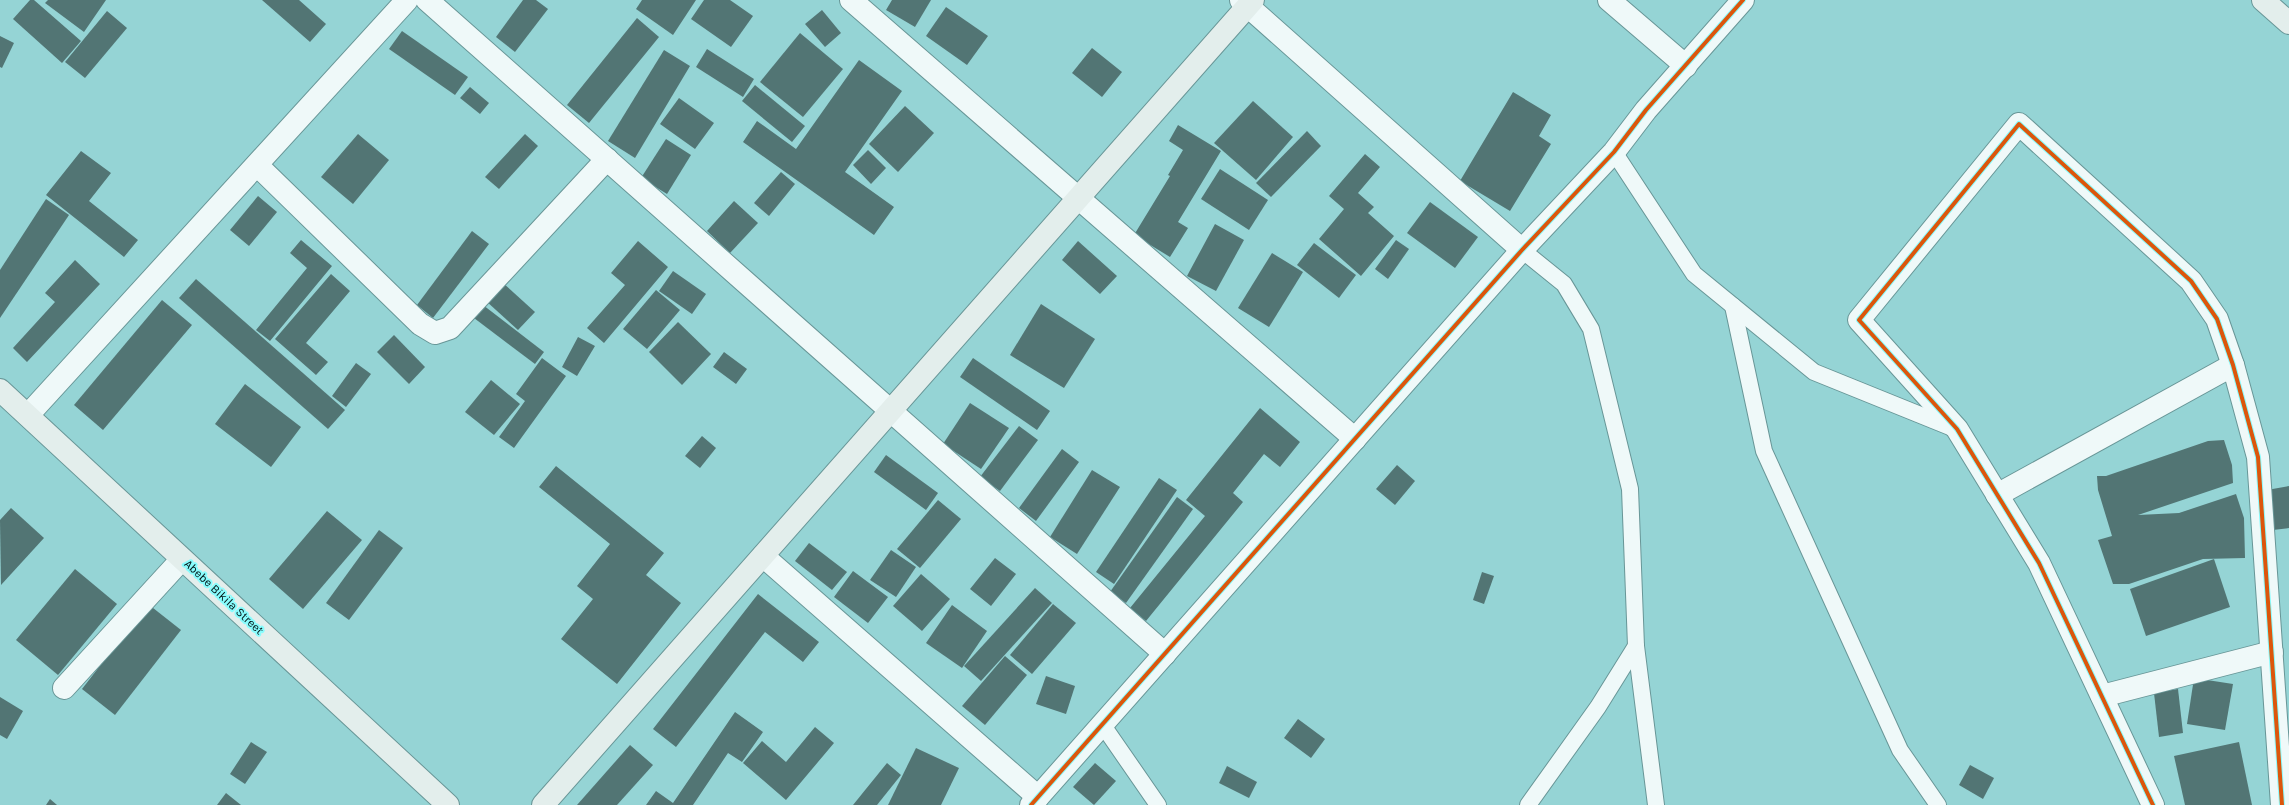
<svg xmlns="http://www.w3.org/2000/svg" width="2289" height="805" font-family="Karla,sans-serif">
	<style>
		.building { fill: #527574 }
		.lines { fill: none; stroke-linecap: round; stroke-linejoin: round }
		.lane-casing { stroke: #689697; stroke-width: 18 }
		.street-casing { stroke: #689697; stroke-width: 24 }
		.secondary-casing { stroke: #689697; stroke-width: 24 }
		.lane { stroke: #eff9f9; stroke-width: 16 }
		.street { stroke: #eff9f9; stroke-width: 22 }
		.secondary { stroke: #e3eeec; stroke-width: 22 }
		.cycleway-casing { stroke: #88fcfd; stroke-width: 6 }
		.cycleway { stroke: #dc560c; stroke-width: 4 }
		.labels { text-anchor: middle; stroke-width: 4; stroke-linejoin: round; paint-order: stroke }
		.street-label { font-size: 12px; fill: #001516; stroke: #88fcfd }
	</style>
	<rect width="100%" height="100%" fill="#95d4d5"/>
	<g class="building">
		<polygon points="30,0 34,0 81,41 62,63 13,19"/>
		<polygon points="48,0 106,0 84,32 45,3"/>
		<polygon points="262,0 299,0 326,24 310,42"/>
		<polygon points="523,0 536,0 548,9 515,52 496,37"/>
		<polygon points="642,0 696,0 673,35 636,9"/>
		<polygon points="704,0 730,0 753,16 731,47 691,19"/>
		<polygon points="892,0 931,0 915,27 886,10"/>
		<polygon points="946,7 988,36 967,65 926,36"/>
		<polygon points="822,10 841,33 825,47 805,24"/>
		<polygon points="107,11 127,28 85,78 65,62"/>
		<polygon points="637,18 659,37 589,123 567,105"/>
		<polygon points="402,31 468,77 455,95 389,49"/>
		<polygon points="800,33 843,69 803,117 760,82"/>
		<polygon points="0,36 14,43 2,68 0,67"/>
		<polygon points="1092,48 1122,72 1102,97 1072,73"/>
		<polygon points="707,49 754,79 743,97 696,67"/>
		<polygon points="664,50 690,66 635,158 608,141"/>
		<polygon points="859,60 902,91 845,172 894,207 874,235 743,142 757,121 796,149"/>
		<polygon points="755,85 805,126 792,142 742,101"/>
		<polygon points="470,87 489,103 480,114 460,98"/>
		<polygon points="1513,92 1551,115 1539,136 1551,144 1510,211 1460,181"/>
		<polygon points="679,98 714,123 695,149 660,124"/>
		<polygon points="1253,101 1293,137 1256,180 1214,143"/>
		<polygon points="905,106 934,133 898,172 869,144"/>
		<polygon points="1178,125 1221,151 1178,222 1188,228 1170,257 1134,235 1170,176 1168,175 1183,150 1169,141"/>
		<polygon points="1307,131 1321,146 1271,197 1256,183"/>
		<polygon points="358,134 389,160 353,204 321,177"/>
		<polygon points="525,134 538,146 499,189 485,177"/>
		<polygon points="666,139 691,155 667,194 641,178"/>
		<polygon points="868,150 886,168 871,184 853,165"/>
		<polygon points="81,151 111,173 89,201 138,240 124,257 46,195"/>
		<polygon points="1365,154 1380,167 1358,193 1374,207 1368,213 1394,236 1361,276 1319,239 1344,209 1329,196"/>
		<polygon points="1220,169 1268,200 1249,230 1201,199"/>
		<polygon points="781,172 795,184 769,216 754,203"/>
		<polygon points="258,196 277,212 249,246 230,230"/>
		<polygon points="46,199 69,215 0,318 0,270"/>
		<polygon points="734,201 758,223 730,253 707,231"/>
		<polygon points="1430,202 1478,237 1455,268 1407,233"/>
		<polygon points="1215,224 1244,240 1216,291 1187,276"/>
		<polygon points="472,231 489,244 433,318 417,305"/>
		<polygon points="301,240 332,266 270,341 256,330 307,268 290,253"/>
		<polygon points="1396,240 1409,249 1388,279 1375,269"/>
		<polygon points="638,241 668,267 604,343 587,328 625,285 611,273"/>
		<polygon points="1078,241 1117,276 1100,294 1062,260"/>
		<polygon points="1314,243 1356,275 1339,298 1297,265"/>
		<polygon points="1272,253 1303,272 1269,327 1238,308"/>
		<polygon points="75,260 100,284 27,362 13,348 55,302 45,293"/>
		<polygon points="673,271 706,294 692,314 659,291"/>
		<polygon points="331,274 350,291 306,343 328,362 316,375 275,339"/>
		<polygon points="196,279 345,410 328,429 179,298"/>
		<polygon points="503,283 535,312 518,330 486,301"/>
		<polygon points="656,290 680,310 647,349 623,329"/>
		<polygon points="162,300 192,325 103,430 74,405"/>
		<polygon points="1041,304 1095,339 1064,388 1010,355"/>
		<polygon points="483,305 544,352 535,364 474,318"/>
		<polygon points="678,322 711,354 682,385 649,352"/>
		<polygon points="394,335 425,367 409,384 377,352"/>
		<polygon points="578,337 595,346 577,376 562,367"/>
		<polygon points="724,352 747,369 736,384 713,367"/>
		<polygon points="542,358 566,376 514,448 499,437 525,401 516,394"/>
		<polygon points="973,358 1050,411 1037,430 960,377"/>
		<polygon points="356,363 371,374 346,407 332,396"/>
		<polygon points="491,380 520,404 494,435 465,412"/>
		<polygon points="245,384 301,427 271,467 215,424"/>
		<polygon points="970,403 1009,428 981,469 943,444"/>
		<polygon points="1260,408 1300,442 1280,467 1264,454 1233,493 1243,502 1146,621 1130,608 1205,516 1186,500"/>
		<polygon points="1019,426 1038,440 1000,491 980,477"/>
		<polygon points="702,436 716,448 700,468 685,456"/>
		<polygon points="2224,440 2232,465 2233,483 2138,515 2179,513 2236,494 2244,518 2245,558 2203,559 2129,584 2113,584 2098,540 2112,536 2098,490 2097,476 2106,476 2208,441"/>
		<polygon points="1062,449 1079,462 1036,521 1019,508"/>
		<polygon points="886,455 938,493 926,510 874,472"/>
		<polygon points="1397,465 1415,481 1395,505 1376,489"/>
		<polygon points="556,466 664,553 646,575 681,603 617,684 561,639 593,599 577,586 610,544 539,487"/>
		<polygon points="1092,470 1120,487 1077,554 1050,537"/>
		<polygon points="1159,478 1177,490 1114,584 1096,572"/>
		<polygon points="2289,486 2289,528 2273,530 2267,490"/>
		<polygon points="1177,497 1193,509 1126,603 1110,592"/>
		<polygon points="938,500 961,519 920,568 897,549"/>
		<polygon points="11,508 44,538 1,585 0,520"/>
		<polygon points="327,511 362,540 303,609 269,579"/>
		<polygon points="379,530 403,548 349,620 326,603"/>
		<polygon points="809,543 847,572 832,590 795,561"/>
		<polygon points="891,550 916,567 896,597 870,580"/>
		<polygon points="995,558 1016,574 991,606 970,589"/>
		<polygon points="2214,559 2230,607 2146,636 2130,589"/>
		<polygon points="75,569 117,604 58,675 16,640"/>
		<polygon points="853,571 888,597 868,623 834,597"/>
		<polygon points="1482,572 1494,576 1484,604 1473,600"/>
		<polygon points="921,574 950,599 922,631 893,606"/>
		<polygon points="1035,588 1052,603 981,681 964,666"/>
		<polygon points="758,594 819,642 803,662 765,632 676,747 653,729"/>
		<polygon points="148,604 181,630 115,715 82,689"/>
		<polygon points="1053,604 1076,623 1032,674 1010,655"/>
		<polygon points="952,605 987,631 962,668 926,643"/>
		<polygon points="1005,656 1027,675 985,725 962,706"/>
		<polygon points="1046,676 1075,686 1066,714 1036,704"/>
		<polygon points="2194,678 2233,684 2225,730 2187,724"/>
		<polygon points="2178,689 2183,733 2159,737 2154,693"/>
		<polygon points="0,697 23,711 7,739 0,735"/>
		<polygon points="735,712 763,732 742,762 728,753 693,805 646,805 656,791 673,803"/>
		<polygon points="1298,719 1325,739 1311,758 1284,738"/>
		<polygon points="815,727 834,743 786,800 743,763 762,741 786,762"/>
		<polygon points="251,742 267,752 245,784 230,774"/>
		<polygon points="2239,742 2252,805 2185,805 2174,756"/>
		<polygon points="630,745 653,765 617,805 577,805"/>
		<polygon points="916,748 959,768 941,805 888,805"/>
		<polygon points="887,763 901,775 877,805 853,805"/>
		<polygon points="1095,763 1116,781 1094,805 1073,787"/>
		<polygon points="1970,765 1994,778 1983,799 1959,785"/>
		<polygon points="1227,766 1257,782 1249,798 1219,783"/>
		<polygon points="226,793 241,805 217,805"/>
		<polygon points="50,799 57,805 46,805"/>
	</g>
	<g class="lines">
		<g class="lane-casing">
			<g id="lane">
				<polyline points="1614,152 1694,274 1814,372 1955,429"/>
				<polyline points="1522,250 1564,284 1591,329 1630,489 1636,646 1656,805"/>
				<polyline points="1733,306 1764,451 1900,750 1938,805"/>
				<polyline points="1102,724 1158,805"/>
				<polyline points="1528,805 1598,707 1636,646"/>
			</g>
		</g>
		<g class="street-casing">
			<g id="street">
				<polyline points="427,0 1165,654"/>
				<polyline points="851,0 1355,439"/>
				<polyline points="1241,0 1522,250"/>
				<polyline points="1609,0 1686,66"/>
				<polyline points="257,165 420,324 435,333 450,328 607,159"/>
				<polyline points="28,415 407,0"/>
				<polyline points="1997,495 2233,365"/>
				<polyline points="763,556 1038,797"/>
				<polyline points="64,688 182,559"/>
				<polyline points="2102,696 2272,652"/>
				<polyline points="1031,805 1522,250 1614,152 1646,110 1743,0"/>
				<polyline points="2153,805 2039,563 1957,429 1859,320 2019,124 2191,281 2217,319 2233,365 2258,457 2282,805"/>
			</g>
		</g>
		<g class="secondary-casing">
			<g id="secondary">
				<polyline points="2263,0 2289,23"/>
				<polyline points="0,390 448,805"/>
				<polyline points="543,805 1253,0"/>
			</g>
		</g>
		<use href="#lane" class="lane"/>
		<use href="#street" class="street"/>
		<use href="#secondary" class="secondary"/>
		<g class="cycleway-casing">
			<g id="cycleway">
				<polyline points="1031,805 1522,250 1614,152 1646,110 1743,0"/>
				<polyline points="2153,805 2039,563 1957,429 1859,320 2019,124 2191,281 2217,319 2233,365 2258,457 2282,805"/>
			</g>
		</g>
		<use href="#cycleway" class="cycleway"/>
	</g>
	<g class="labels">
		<g class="street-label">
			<text transform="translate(224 597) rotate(43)" y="4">Abebe Bikila Street</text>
		</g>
	</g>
</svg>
